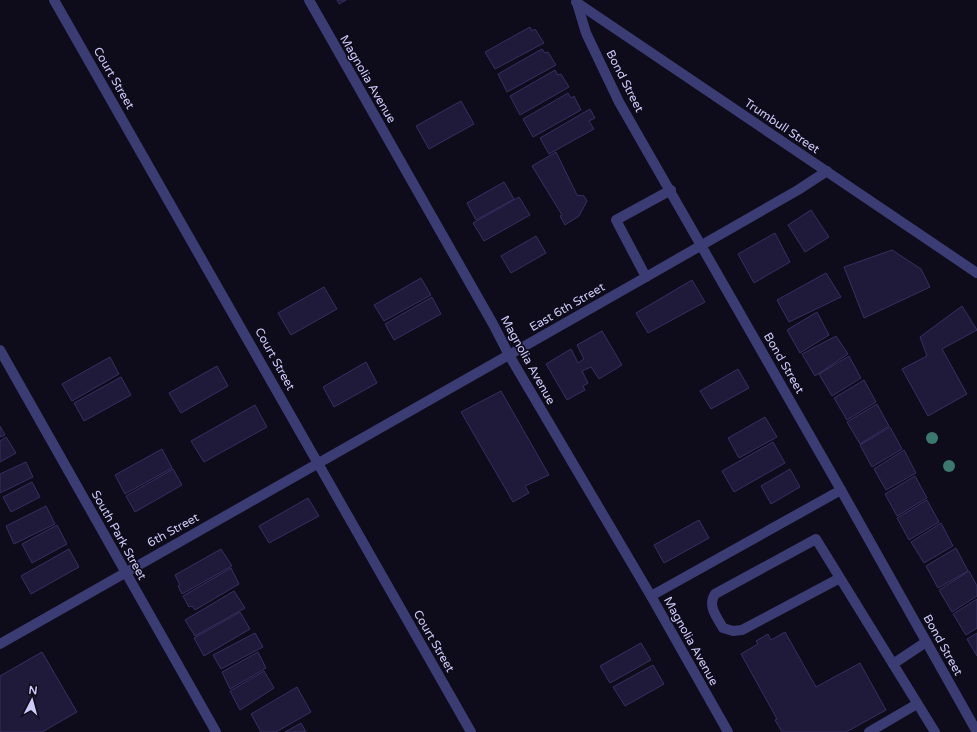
<svg xmlns="http://www.w3.org/2000/svg" width="977" height="732" font-family="'Varela Round',sans-serif">
	<style>
		.building { fill: #1f1a39; stroke: #372f62 }
		.lines { fill: none; stroke-linecap: round; stroke-linejoin: round }
		.minor { stroke: #3c3c74; stroke-width: 10 }
		.tree { fill: #3b786d }
		.labels { text-anchor: middle; stroke-width: 3.5; stroke-linejoin: round; paint-order: stroke }
		.street-label { font-size: 12px; fill: #cecafa; stroke: #0e0c1a }
	</style>
	<rect width="100%" height="100%" fill="#0e0c1a"/>
	<g class="building">
		<polygon points="337,0 346,0 339,4"/>
		<polygon points="530,27 532,31 535,29 544,43 495,69 485,52"/>
		<polygon points="542,49 545,53 548,52 556,65 507,92 498,74"/>
		<polygon points="555,70 558,75 561,74 569,87 520,115 510,96"/>
		<polygon points="568,93 571,98 574,96 581,110 533,137 523,119"/>
		<polygon points="461,101 474,124 429,149 416,126"/>
		<polygon points="590,109 595,118 589,121 594,129 549,154 540,138"/>
		<polygon points="556,152 577,195 584,196 587,201 579,216 565,225 560,216 562,215 532,166"/>
		<polygon points="504,182 514,199 476,220 467,203"/>
		<polygon points="519,197 530,215 484,241 473,223"/>
		<polygon points="811,210 829,237 805,252 788,225"/>
		<polygon points="775,233 790,262 754,283 738,254"/>
		<polygon points="536,236 546,253 511,273 501,256"/>
		<polygon points="892,250 921,269 930,287 864,318 844,267"/>
		<polygon points="826,273 841,297 789,322 777,300"/>
		<polygon points="421,278 431,295 384,321 374,305"/>
		<polygon points="692,280 705,302 648,333 636,313"/>
		<polygon points="324,287 337,309 291,335 278,313"/>
		<polygon points="432,297 441,314 394,340 385,324"/>
		<polygon points="962,306 977,330 942,349 967,394 928,416 902,369 927,356 920,337"/>
		<polygon points="817,312 829,335 800,353 787,330"/>
		<polygon points="602,331 622,365 599,379 591,367 582,371 588,383 583,386 585,390 567,400 546,364 571,349 578,363 584,359 577,345"/>
		<polygon points="836,336 848,354 815,376 802,354"/>
		<polygon points="849,356 861,378 832,396 819,374"/>
		<polygon points="110,357 119,374 72,401 62,384"/>
		<polygon points="366,362 377,383 334,407 323,387"/>
		<polygon points="217,366 228,386 181,413 169,393"/>
		<polygon points="738,369 749,388 711,409 700,391"/>
		<polygon points="121,377 131,395 84,421 74,403"/>
		<polygon points="864,380 876,402 847,420 834,398"/>
		<polygon points="501,391 549,475 525,486 529,493 513,502 461,412"/>
		<polygon points="877,404 889,426 860,444 847,422"/>
		<polygon points="255,405 267,427 204,462 191,441"/>
		<polygon points="765,417 777,437 739,458 728,438"/>
		<polygon points="0,426 5,435 0,437"/>
		<polygon points="890,427 902,449 872,467 860,445"/>
		<polygon points="6,437 16,453 0,462 0,441"/>
		<polygon points="773,442 785,463 734,492 722,471"/>
		<polygon points="162,449 172,468 125,494 115,475"/>
		<polygon points="904,450 916,473 886,490 874,469"/>
		<polygon points="26,462 33,477 0,493 0,474"/>
		<polygon points="173,469 182,485 135,512 126,496"/>
		<polygon points="790,469 800,487 771,504 761,486"/>
		<polygon points="915,476 927,498 897,516 885,494"/>
		<polygon points="32,482 40,497 11,512 3,497"/>
		<polygon points="308,498 319,516 269,543 259,526"/>
		<polygon points="927,500 939,522 909,540 897,518"/>
		<polygon points="46,506 55,524 14,544 6,526"/>
		<polygon points="699,520 709,538 664,563 654,545"/>
		<polygon points="941,523 953,546 924,563 911,542"/>
		<polygon points="57,525 67,544 32,563 22,544"/>
		<polygon points="956,548 968,571 938,588 926,566"/>
		<polygon points="69,549 79,567 31,594 21,576"/>
		<polygon points="221,549 232,566 182,594 178,586 180,585 175,575"/>
		<polygon points="231,568 239,584 195,610 192,606 189,607 183,596"/>
		<polygon points="969,571 977,586 977,596 952,612 939,590"/>
		<polygon points="234,591 245,608 195,636 185,620"/>
		<polygon points="977,599 977,628 966,635 953,614"/>
		<polygon points="240,612 250,629 204,656 194,638"/>
		<polygon points="785,632 816,687 860,663 886,710 846,732 782,732 775,720 777,719 741,654 758,644 756,641 768,634 771,640"/>
		<polygon points="255,633 263,647 221,669 213,655"/>
		<polygon points="977,633 977,656 967,639"/>
		<polygon points="641,643 651,660 610,683 600,666"/>
		<polygon points="42,652 77,712 42,732 0,732 0,676"/>
		<polygon points="258,652 266,668 230,689 222,672"/>
		<polygon points="653,665 664,684 625,706 613,687"/>
		<polygon points="264,671 274,688 240,710 230,691"/>
		<polygon points="297,687 311,712 276,732 261,732 251,714"/>
		<polygon points="301,723 306,732 285,732"/>
	</g>
	<g class="lines">
		<g class="minor">
			<polyline points="54,0 471,732"/>
			<polyline points="309,0 493,324 509,355 651,596 728,732"/>
			<polyline points="576,2 977,273"/>
			<polyline points="577,3 586,33 619,102 841,490 977,732"/>
			<polyline points="646,277 616,220 671,190"/>
			<polyline points="0,350 216,732"/>
			<path d="M 840,578 L 742,630 L 733,631 L 723,628 C 717,617 707,606 715,594 L 816,539 L 935,732"/>
			<polyline points="651,596 841,490"/>
			<polyline points="0,644 646,277 798,190 827,171"/>
			<polyline points="893,664 926,642"/>
			<polyline points="869,732 917,704"/>
		</g>
	</g>
	<g class="tree">
		<circle cx="932" cy="438" r="6"/>
		<circle cx="949" cy="466" r="6"/>
	</g>
	<g class="labels">
		<g class="street-label">
			<text transform="translate(114 78) rotate(60)" y="4">Court Street</text>
			<text transform="translate(368 79) rotate(60)" y="4">Magnolia Avenue</text>
			<text transform="translate(625 81) rotate(63)" y="4">Bond Street</text>
			<text transform="translate(782 126) rotate(34)" y="4">Trumbull Street</text>
			<text transform="translate(567 307) rotate(-30)" y="4">East 6th Street</text>
			<text transform="translate(275 359) rotate(61)" y="4">Court Street</text>
			<text transform="translate(528 360) rotate(61)" y="4">Magnolia Avenue</text>
			<text transform="translate(784 363) rotate(60)" y="4">Bond Street</text>
			<text transform="translate(173 530) rotate(-29)" y="4">6th Street</text>
			<text transform="translate(119 535) rotate(61)" y="4">South Park Street</text>
			<text transform="translate(434 641) rotate(60)" y="4">Court Street</text>
			<text transform="translate(691 641) rotate(61)" y="4">Magnolia Avenue</text>
			<text transform="translate(943 645) rotate(61)" y="4">Bond Street</text>
		</g>
	</g>
	<g transform="translate(32 700) rotate(6)" stroke="#0e0c1a" stroke-width="3" paint-order="stroke">
	<path d="M0-3L7 15L0 10L-7 15Z" fill="#cecafa"/>
	<text y="-6" font-size="11" font-weight="bold" text-anchor="middle" fill="#cecafa">N</text>
	</g>
</svg>
